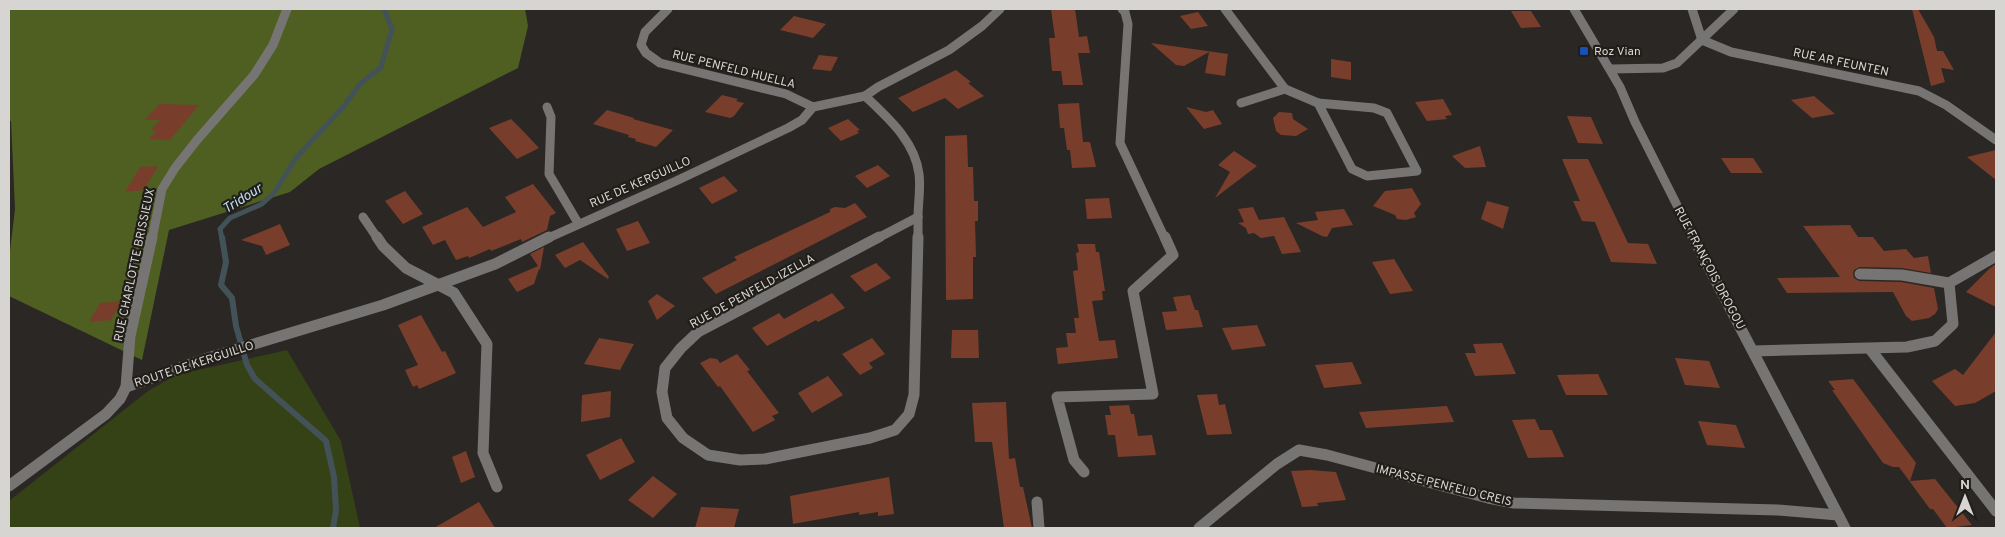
<svg xmlns="http://www.w3.org/2000/svg" width="2005" height="537" font-family="Overpass,sans-serif">
	<style>
		.green { fill: #354216 }
		.forest { fill: #4e5f21 }
		.lines { fill: none; stroke-linecap: round; stroke-linejoin: round }
		.stream-far1 { stroke: #435258; stroke-width: 5 }
		.stream { stroke: #435258; stroke-width: 6 }
		.building { fill: #793e2b }
		.service { stroke: #777574; stroke-width: 11 }
		.minor-far1 { stroke: #777574; stroke-width: 9 }
		.minor { stroke: #777574; stroke-width: 11 }
		.tertiary-far1 { stroke: #777574; stroke-width: 9 }
		.tertiary { stroke: #777574; stroke-width: 11 }
		.transit-dot { fill: #1a4fb4; stroke: #211e1a; stroke-width: 2 }
		.labels { text-anchor: middle; stroke-width: 4.5; stroke-linejoin: round; paint-order: stroke }
		.poi-label { font-size: 12px; fill: #d7d5d2; stroke: #211e1a; text-anchor: start }
		.street-label { font-size: 12px; fill: #d7d5d2; stroke: #211e1a }
		.water-label { font-size: 14px; font-style: italic; fill: #bbdff4; stroke: #211e1a }
	</style>
	<rect width="100%" height="100%" fill="#2b2724"/>
	<polygon class="green" points="287,350 341,441 360,528 9,528 9,501 148,391 176,375"/>
	<polygon class="forest" points="9,9 525,9 528,26 518,68 319,169 290,192 169,230 142,360 9,296 9,259 15,209 11,121 9,121"/>
	<g class="lines">
		<polyline class="stream-far1" points="222,239 220,229 230,218 262,204 274,193 296,158 344,106 360,84 381,67 392,29 384,9"/>
		<polyline class="stream" points="222,237 226,262 221,285 232,298 236,326 247,365 255,379 326,441 334,477 336,511 333,528"/>
	</g>
	<g class="building">
		<polygon points="1051,9 1075,9 1079,37 1087,36 1090,53 1078,53 1083,85 1063,85 1061,71 1052,71 1049,38 1055,38"/>
		<polygon points="1912,9 1918,9 1934,37 1937,51 1943,51 1954,70 1941,68 1945,82 1931,86"/>
		<polygon points="1511,11 1531,11 1541,27 1521,28"/>
		<polygon points="1198,12 1208,26 1191,29 1180,16"/>
		<polygon points="794,16 826,24 813,38 780,30"/>
		<polygon points="1151,43 1228,54 1225,76 1205,73 1209,52 1184,66 1176,65"/>
		<polygon points="819,55 838,57 831,71 812,69"/>
		<polygon points="1331,59 1351,62 1351,80 1331,77"/>
		<polygon points="956,70 971,82 968,83 984,96 958,109 945,98 913,112 898,98"/>
		<polygon points="722,95 738,99 736,101 744,103 734,116 730,118 705,112"/>
		<polygon points="1814,96 1835,114 1812,118 1791,100"/>
		<polygon points="1443,99 1452,115 1445,116 1447,119 1427,121 1415,102"/>
		<polygon points="1079,103 1083,142 1090,142 1096,167 1072,168 1070,150 1067,150 1064,128 1060,128 1058,104"/>
		<polygon points="159,104 199,105 170,140 149,139 157,131 151,130 160,120 145,120"/>
		<polygon points="1186,107 1206,112 1213,110 1222,124 1204,129"/>
		<polygon points="607,110 634,118 633,119 673,130 656,147 635,141 636,139 628,137 629,135 593,124"/>
		<polygon points="1279,112 1292,113 1293,119 1308,129 1296,136 1281,135 1276,131 1273,118"/>
		<polygon points="1567,116 1591,117 1603,144 1578,143"/>
		<polygon points="511,119 524,132 539,148 517,159 489,128"/>
		<polygon points="848,119 860,130 857,131 859,133 841,141 828,128"/>
		<polygon points="967,135 968,167 973,167 974,201 978,201 978,221 975,221 976,257 973,257 973,299 946,300 945,136"/>
		<polygon points="1480,146 1486,167 1465,168 1452,156"/>
		<polygon points="1996,150 1996,180 1967,157"/>
		<polygon points="1234,151 1257,166 1215,198 1230,172 1218,165"/>
		<polygon points="1721,158 1753,158 1763,173 1731,173"/>
		<polygon points="1562,159 1588,159 1628,243 1648,244 1657,264 1611,262 1595,222 1582,221 1573,201 1580,201"/>
		<polygon points="878,165 890,176 867,188 855,176"/>
		<polygon points="158,166 144,190 125,192 140,167"/>
		<polygon points="724,176 738,191 712,204 699,188"/>
		<polygon points="533,184 556,213 550,216 547,230 522,242 521,239 491,251 490,249 469,258 468,256 456,260 445,240 433,245 422,227 467,207 483,227 516,212 505,197"/>
		<polygon points="1412,188 1421,204 1414,213 1416,217 1406,220 1397,219 1395,215 1373,206 1385,191"/>
		<polygon points="405,191 423,214 403,224 385,201"/>
		<polygon points="1109,198 1112,218 1087,219 1085,199"/>
		<polygon points="1487,201 1509,207 1503,229 1481,219"/>
		<polygon points="855,203 867,217 716,294 702,278 737,260 734,257 830,212 830,209 835,207 845,208"/>
		<polygon points="1253,207 1259,220 1284,217 1301,252 1282,254 1274,236 1261,238 1254,233 1248,234 1246,228 1238,223 1244,222 1238,209"/>
		<polygon points="1344,209 1353,225 1332,228 1327,237 1322,236 1296,223 1318,220 1315,212"/>
		<polygon points="638,221 650,243 627,251 616,229"/>
		<polygon points="280,224 290,245 266,255 262,246 241,240"/>
		<polygon points="1850,225 1858,237 1873,237 1884,251 1906,249 1914,258 1928,256 1931,273 1902,268 1860,267 1854,270 1853,274 1854,278 1859,281 1901,282 1934,288 1938,309 1935,314 1929,318 1912,321 1906,316 1893,292 1787,293 1777,278 1840,277 1803,226"/>
		<polygon points="583,242 609,277 608,279 580,260 565,268 555,255"/>
		<polygon points="1077,244 1095,244 1096,252 1099,252 1105,291 1102,291 1103,300 1092,301 1099,341 1115,340 1118,358 1058,364 1056,348 1068,347 1066,333 1076,333 1074,318 1079,318 1073,271 1078,270 1076,253 1079,252"/>
		<polygon points="544,247 540,270 539,269 534,284 517,292 508,279 538,266 530,254"/>
		<polygon points="1394,259 1413,291 1390,294 1372,262"/>
		<polygon points="876,263 891,278 865,292 850,276"/>
		<polygon points="1996,264 1996,307 1966,292 1989,269"/>
		<polygon points="832,293 845,308 818,322 816,320 767,346 752,328 779,313 784,319"/>
		<polygon points="657,294 675,306 657,320 648,301"/>
		<polygon points="1190,295 1195,310 1198,310 1203,327 1166,330 1162,312 1177,311 1173,297"/>
		<polygon points="122,301 111,320 89,322 100,303"/>
		<polygon points="421,315 442,352 445,351 456,373 419,389 417,385 413,387 405,370 418,365 398,325"/>
		<polygon points="1257,325 1266,346 1232,350 1222,328"/>
		<polygon points="952,330 978,330 979,358 951,358"/>
		<polygon points="1996,332 1996,391 1975,403 1955,406 1932,381 1955,369 1963,375"/>
		<polygon points="599,338 634,344 620,370 584,364"/>
		<polygon points="872,338 885,354 869,363 873,368 860,375 842,354"/>
		<polygon points="1502,343 1516,374 1475,376 1465,353 1476,353 1473,344"/>
		<polygon points="737,354 750,370 747,371 779,413 772,416 775,420 753,432 720,386 718,387 700,363 710,358 717,359 720,363"/>
		<polygon points="1675,358 1709,361 1720,388 1685,385"/>
		<polygon points="1352,362 1362,384 1324,388 1315,365"/>
		<polygon points="1598,374 1608,395 1566,395 1557,375"/>
		<polygon points="828,376 843,395 812,413 798,393"/>
		<polygon points="1853,379 1916,463 1910,481 1935,479 1972,525 1947,528 1933,509 1930,509 1899,467 1893,467 1883,463 1832,390 1835,390 1828,381"/>
		<polygon points="611,391 610,417 581,422 582,395"/>
		<polygon points="1217,394 1219,405 1225,404 1232,434 1207,435 1197,395"/>
		<polygon points="1006,402 1009,459 1015,458 1020,487 1023,487 1032,528 1004,528 992,442 975,442 972,403"/>
		<polygon points="1129,405 1131,414 1134,414 1138,436 1152,435 1156,455 1118,457 1115,435 1108,435 1105,415 1111,415 1109,406"/>
		<polygon points="1447,406 1454,422 1366,428 1359,412"/>
		<polygon points="1535,419 1540,430 1552,430 1564,457 1528,458 1512,420"/>
		<polygon points="1698,421 1736,425 1745,448 1707,445"/>
		<polygon points="621,438 635,462 600,480 586,455"/>
		<polygon points="466,451 475,477 461,483 452,457"/>
		<polygon points="1310,470 1336,472 1346,500 1317,503 1318,506 1302,507 1291,471"/>
		<polygon points="653,476 677,494 653,518 628,500"/>
		<polygon points="889,477 894,514 878,516 878,512 859,515 859,512 793,524 790,496"/>
		<polygon points="479,502 495,528 434,528"/>
		<polygon points="701,507 739,509 734,528 695,528"/>
	</g>
	<g class="lines">
		<polyline class="service" points="1037,502 1039,528"/>
		<g class="minor-far1">
			<polyline points="668,9 645,32 641,45 646,53 660,63 786,94 813,107"/>
			<polyline points="1122,9 1125,12 1128,24 1120,143 1165,239"/>
			<polyline points="1225,9 1285,89 1318,103"/>
			<polyline points="1692,9 1702,40 1731,52 1919,91 1946,105 1996,140"/>
			<polyline points="1611,69 1663,68 1677,63 1734,9"/>
			<path d="M 865,96 C 888,118 915,141 919,174 C 921,188 918,203 918,217"/>
			<polyline points="1241,103 1285,89"/>
			<polygon points="1318,103 1374,108 1387,113 1417,171 1367,176 1352,169"/>
			<polyline points="547,107 551,117 549,174 578,223"/>
			<polyline points="363,217 378,239"/>
			<polyline points="152,239 162,189 175,168 197,140 254,75 273,45 287,9"/>
			<polyline points="546,239 676,181 788,128 802,120 813,107 865,96 878,87 949,50 982,26 1000,9"/>
			<polyline points="876,239 918,217"/>
			<polyline points="918,239 918,217"/>
		</g>
		<g class="minor">
			<polyline points="377,237 383,246 406,268 454,293 487,344 483,453 497,487"/>
			<polyline points="879,237 698,332 681,348 665,368 662,392 667,418 683,438 708,455 740,460 765,459 870,438 895,430 909,414 914,395 918,237"/>
			<polyline points="1860,274 1902,275 1949,283 1996,256"/>
			<polyline points="1870,349 1996,511"/>
			<polyline points="1754,351 1907,347 1935,341 1953,324 1949,283"/>
			<polyline points="126,387 208,358 383,305 495,264 549,237"/>
			<polyline points="1084,472 1074,460 1057,397 1153,394 1133,291 1173,255 1165,237"/>
			<polyline points="9,486 106,414 120,399 126,387 130,336 152,237"/>
			<polyline points="1199,528 1277,464 1299,450 1327,455 1488,498 1514,503 1778,510 1838,515"/>
		</g>
		<polyline class="tertiary-far1" points="1574,9 1620,87 1635,122 1694,239"/>
		<polyline class="tertiary" points="1693,237 1845,528"/>
	</g>
	<rect class="transit-dot" x="1579" y="46" width="10" height="10" rx="2.5"/>
	<g class="labels">
		<g class="poi-label">
			<text x="1594" y="55">Roz Vian</text>
		</g>
		<g class="street-label">
			<text transform="translate(1841 62) rotate(12)" y="4">RUE AR FEUNTEN</text>
			<text transform="translate(734 69) rotate(14)" y="4">RUE PENFELD HUELLA</text>
			<text transform="translate(640 182) rotate(-24)" y="4">RUE DE KERGUILLO</text>
			<text transform="translate(134 265) rotate(-78)" y="4">RUE CHARLOTTE BRISSIEUX</text>
			<text transform="translate(1710 268) rotate(62)" y="4">RUE FRANÇOIS DROGOU</text>
			<text transform="translate(752 291) rotate(-29)" y="4">RUE DE PENFELD-IZELLA</text>
			<text transform="translate(194 364) rotate(-18)" y="4">ROUTE DE KERGUILLO</text>
			<text transform="translate(1444 485) rotate(14)" y="4">IMPASSE PENFELD CREIS</text>
		</g>
		<g class="water-label">
			<text transform="translate(242 198) rotate(-32)" y="5">Tridour</text>
		</g>
	</g>
	<rect width="2005" height="537" fill="none" stroke="#d7d5d2" stroke-width="20"/>
	<g transform="translate(1965 497)" stroke="#211e1a" stroke-width="4" paint-order="stroke">
	<path d="M0-4L9 19L0 12L-9 19Z" fill="#d7d5d2"/>
	<text y="-8" font-size="14" font-weight="bold" text-anchor="middle" fill="#d7d5d2">N</text>
	</g>
</svg>
